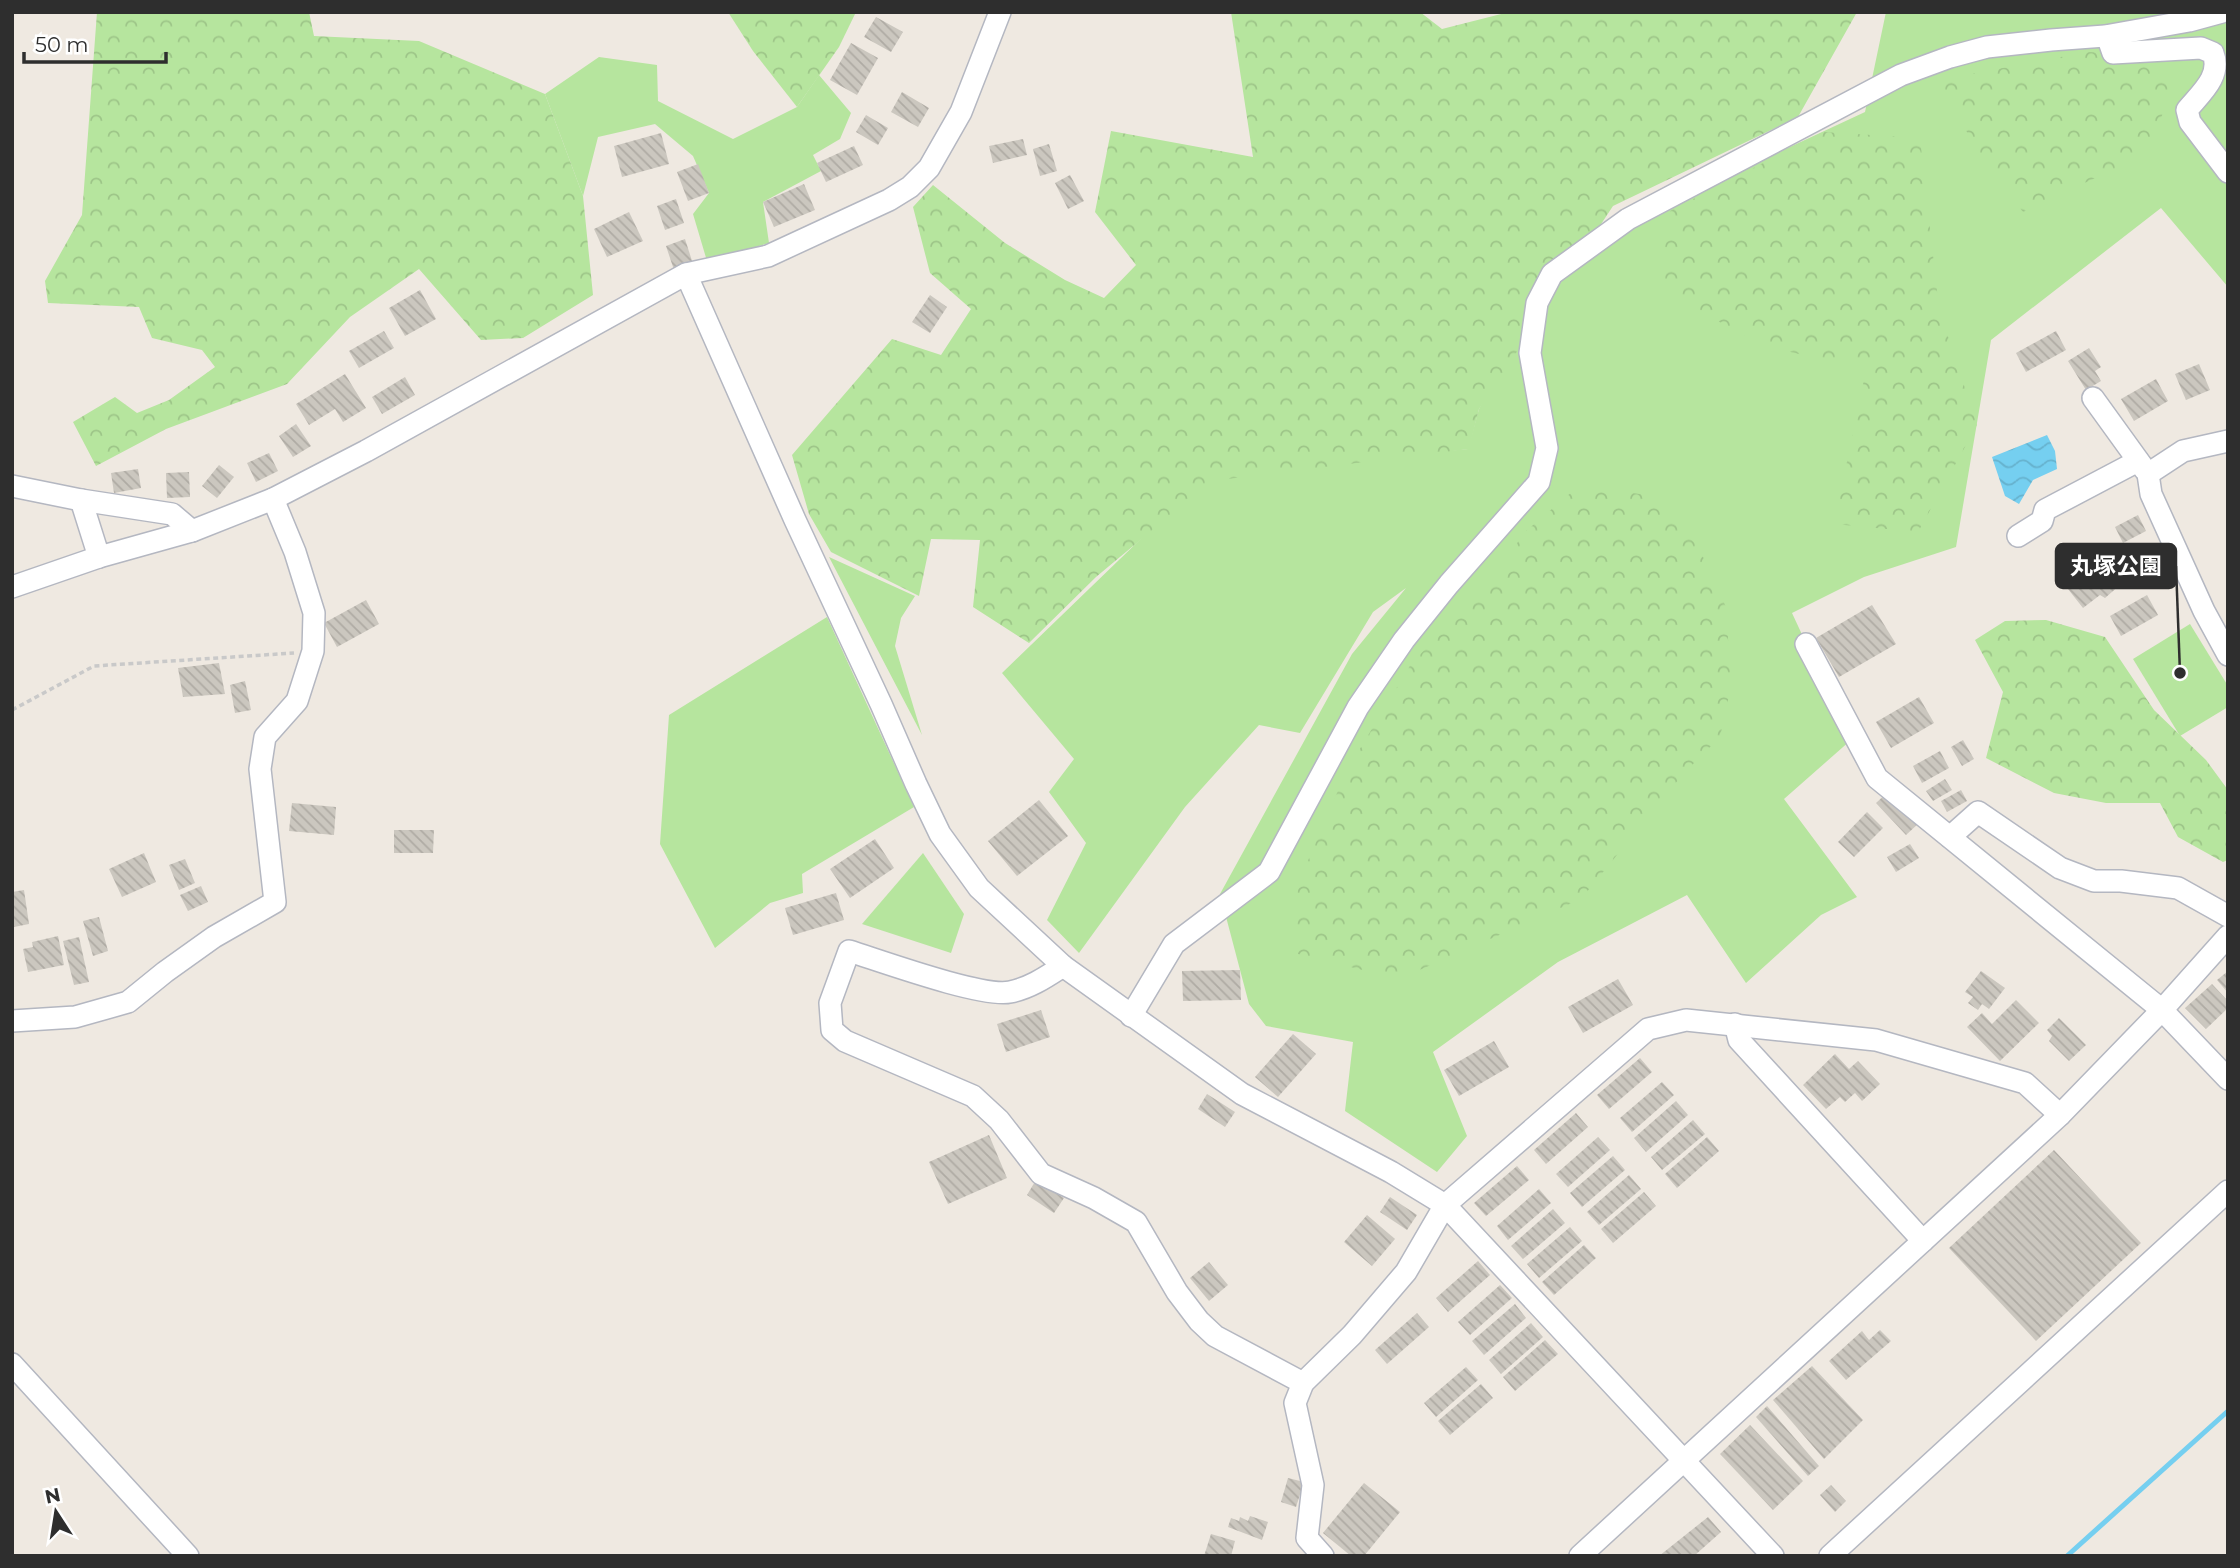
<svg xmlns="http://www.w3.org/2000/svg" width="2240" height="1568" font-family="Montserrat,'Noto Sans JP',sans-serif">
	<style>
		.green { fill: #b6e59e }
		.forest { fill: url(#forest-crowns) }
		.water { fill: url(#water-waves) }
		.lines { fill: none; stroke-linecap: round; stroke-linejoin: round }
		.stream { stroke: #75cff0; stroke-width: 5 }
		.building { fill: url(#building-back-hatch) }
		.minor-casing { stroke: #b4b7c1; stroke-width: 24 }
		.path { stroke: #c9c9c9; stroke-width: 3.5; stroke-dasharray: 5 3.5; stroke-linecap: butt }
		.minor { stroke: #fff; stroke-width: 21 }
		.leader { fill: none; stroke: #2e2e2e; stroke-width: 2.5 }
		.callout-dot { fill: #2e2e2e; stroke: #fff; stroke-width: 2.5 }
		.callout { fill: #2e2e2e; stroke: #2e2e2e; stroke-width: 2.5 }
		.callout-label { font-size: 23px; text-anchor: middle; font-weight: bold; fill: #fff }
	</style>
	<defs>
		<pattern id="forest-crowns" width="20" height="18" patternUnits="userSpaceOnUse" patternTransform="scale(1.75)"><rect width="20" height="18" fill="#b6e59e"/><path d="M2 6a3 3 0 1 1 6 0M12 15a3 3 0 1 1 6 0" fill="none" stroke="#9dc588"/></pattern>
		<pattern id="water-waves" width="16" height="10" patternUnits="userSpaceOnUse" patternTransform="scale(1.75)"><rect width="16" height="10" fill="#75cff0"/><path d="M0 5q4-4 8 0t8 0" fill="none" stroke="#66b2ce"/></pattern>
		<pattern id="building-back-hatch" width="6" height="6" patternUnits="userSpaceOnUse" patternTransform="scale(1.75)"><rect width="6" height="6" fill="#cbc7bf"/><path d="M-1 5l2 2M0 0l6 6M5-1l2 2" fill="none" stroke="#afaba4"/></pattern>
	</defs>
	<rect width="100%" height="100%" fill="#efe9e1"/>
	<g class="green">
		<polygon points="1886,12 2228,12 2228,287 2161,208 1991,340 1956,547 1864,577 1792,613 1851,740 1784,799 1857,897 1821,915 1746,983 1687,895 1558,962 1433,1052 1467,1136 1437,1172 1345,1111 1353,1042 1266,1026 1249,1004 1220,894 1352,654 1406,588 1373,612 1300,733 1259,725 1185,807 1079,953 1047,920 1086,843 1049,792 1074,759 1002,673 1209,473 1468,449 1479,409 1552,258 1865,112"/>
		<polygon points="599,57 657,65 658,101 733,139 797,107 819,75 851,113 840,139 813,155 821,171 763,202 769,243 707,261 693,214 709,193 693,156 655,124 598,137 583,196 545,94"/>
		<polygon points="829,557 915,596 901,618 895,646 922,735"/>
		<polygon points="827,617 914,807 802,874 803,893 770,903 715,948 660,844 669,715"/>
		<polygon points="2190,624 2228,686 2228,707 2180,736 2133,659"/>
		<polygon points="923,853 964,914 951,953 862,924"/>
	</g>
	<g class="forest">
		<polygon points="97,12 309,12 314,36 419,41 545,94 583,196 593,295 523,338 481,340 419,269 350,317 287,384 166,429 96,466 73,422 115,397 137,413 169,400 215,367 202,350 152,338 139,307 48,303 45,281 82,215"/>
		<polygon points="728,12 856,12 839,47 797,107 753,51"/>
		<polygon points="1231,12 1420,12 1442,29 1509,12 1857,12 1798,117 1613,206 1479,409 1469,449 1211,481 1096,577 1029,643 973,607 980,540 931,539 919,596 831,552 809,514 792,455 892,339 941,355 971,309 930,273 913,207 933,185 1005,243 1065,280 1104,298 1136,265 1095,212 1111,131 1253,157"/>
		<polygon points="2087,52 2138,54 2180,79 2142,156 2023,212 1981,159 1940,80"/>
		<polygon points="1823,132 1920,138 1939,309 1977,425 1918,532 1834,524 1866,370 1765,346 1659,290 1670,211"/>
		<polygon points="1580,485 1646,495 1698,546 1726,607 1731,686 1720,737 1684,773 1581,899 1399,979 1294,953 1298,884 1346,772 1411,664 1485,587 1526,531"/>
		<polygon points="2046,620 2105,637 2154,710 2206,760 2228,790 2228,860 2223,862 2178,837 2160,803 2106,803 2054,793 1986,758 2003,692 1975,640 2005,621"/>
	</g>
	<polygon class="water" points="2047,435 2055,451 2057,469 2033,480 2019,504 2005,496 1992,457"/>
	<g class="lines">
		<polyline class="stream" points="2067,1556 2228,1411"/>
	</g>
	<g class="building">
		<polygon points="876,17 903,32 891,52 864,37"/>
		<polygon points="851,43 878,58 857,95 830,80"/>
		<polygon points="902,92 929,108 918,127 891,112"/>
		<polygon points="866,115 888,128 878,145 856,132"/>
		<polygon points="661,133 669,164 622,177 614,146"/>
		<polygon points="1023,139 1027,155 993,163 989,146"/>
		<polygon points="1049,144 1057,171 1040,176 1033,149"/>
		<polygon points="854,146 863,165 826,182 817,163"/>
		<polygon points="698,164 709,193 688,201 677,172"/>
		<polygon points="1070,175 1084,201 1068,209 1055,183"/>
		<polygon points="804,184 815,210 774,227 763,202"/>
		<polygon points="676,199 684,223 665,230 657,206"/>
		<polygon points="629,212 643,241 607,257 594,229"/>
		<polygon points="685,239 693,264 674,270 666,246"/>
		<polygon points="420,290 436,319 405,336 389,308"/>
		<polygon points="930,295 947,307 930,333 912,322"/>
		<polygon points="384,331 394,348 359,368 349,351"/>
		<polygon points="2056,331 2066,350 2026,372 2016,353"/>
		<polygon points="2089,348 2101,367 2095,371 2101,381 2086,390 2068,361"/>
		<polygon points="2199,364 2210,390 2186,400 2175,374"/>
		<polygon points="345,374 366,408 343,422 335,409 309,425 296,404"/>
		<polygon points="405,377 415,395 382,414 372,397"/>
		<polygon points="2156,379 2168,401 2134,421 2121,399"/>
		<polygon points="296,424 311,446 293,457 279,436"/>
		<polygon points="269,453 278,471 256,482 247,463"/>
		<polygon points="219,465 234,477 217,498 202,486"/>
		<polygon points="138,469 141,488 114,493 111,473"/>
		<polygon points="189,472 190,497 167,498 166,473"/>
		<polygon points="2138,515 2146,531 2123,543 2115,527"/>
		<polygon points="2097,557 2120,585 2105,598 2100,595 2083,608 2064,584"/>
		<polygon points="2147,595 2158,615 2121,636 2110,616"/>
		<polygon points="366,600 379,624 337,647 324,623"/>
		<polygon points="1872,605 1896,644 1839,677 1816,638"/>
		<polygon points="219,663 225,694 183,697 178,668"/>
		<polygon points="245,681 251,710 235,713 230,685"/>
		<polygon points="1919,697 1934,723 1891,748 1876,722"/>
		<polygon points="1963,740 1974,759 1962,766 1951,747"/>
		<polygon points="1940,751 1949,768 1922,783 1913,766"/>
		<polygon points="1945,779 1952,790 1933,801 1926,791"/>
		<polygon points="1961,790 1967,801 1947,812 1941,801"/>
		<polygon points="1889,791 1919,823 1906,835 1876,803"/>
		<polygon points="1039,800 1068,836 1017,876 988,841"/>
		<polygon points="292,803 336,807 334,835 289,831"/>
		<polygon points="1867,812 1883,828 1854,857 1838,842"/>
		<polygon points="394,830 434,830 433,853 394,853"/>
		<polygon points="875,839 894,868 850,898 830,869"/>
		<polygon points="1910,844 1919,858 1896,872 1887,857"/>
		<polygon points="144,853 156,882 122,897 109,869"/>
		<polygon points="185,859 195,883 179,890 169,865"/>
		<polygon points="201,886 208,902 188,911 180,895"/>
		<polygon points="24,890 29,924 14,927 12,892"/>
		<polygon points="836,893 844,920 793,935 785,908"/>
		<polygon points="99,917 108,951 93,956 83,921"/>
		<polygon points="58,936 64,965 28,972 23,949 33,947 32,942"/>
		<polygon points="79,937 89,982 74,985 63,941"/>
		<polygon points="1240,970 1241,1000 1183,1001 1182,971"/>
		<polygon points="1981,971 2005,988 1989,1009 1982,1004 1978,1010 1968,1003 1973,997 1965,992"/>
		<polygon points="2228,971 2228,993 2217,980"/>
		<polygon points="1618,979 1633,1005 1583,1033 1568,1007"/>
		<polygon points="2212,984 2228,1001 2228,1008 2206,1029 2185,1008"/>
		<polygon points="2016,1000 2039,1023 2000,1061 1967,1027 1982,1013 1992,1024"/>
		<polygon points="1041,1010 1050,1037 1006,1052 997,1024"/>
		<polygon points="2059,1018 2086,1045 2069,1061 2049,1041 2052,1036 2047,1030"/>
		<polygon points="1293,1034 1316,1054 1278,1097 1255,1077"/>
		<polygon points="1494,1041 1509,1067 1459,1096 1444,1070"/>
		<polygon points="1835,1054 1849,1069 1858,1061 1880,1084 1862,1101 1855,1093 1845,1102 1840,1097 1826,1109 1803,1085"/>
		<polygon points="1640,1058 1652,1072 1609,1109 1597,1095"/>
		<polygon points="1662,1082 1674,1095 1632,1132 1620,1118"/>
		<polygon points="1207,1094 1235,1112 1225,1127 1198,1109"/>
		<polygon points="1676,1101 1688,1115 1646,1152 1634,1138"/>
		<polygon points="1576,1113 1588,1127 1546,1164 1534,1150"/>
		<polygon points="1693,1120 1705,1134 1662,1170 1651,1157"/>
		<polygon points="989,1135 1007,1178 948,1204 929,1162"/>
		<polygon points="1598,1137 1610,1150 1568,1187 1556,1174"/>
		<polygon points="1707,1137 1719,1151 1677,1188 1665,1174"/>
		<polygon points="2054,1150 2141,1243 2036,1341 1949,1248"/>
		<polygon points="1613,1156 1625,1170 1582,1207 1570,1193"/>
		<polygon points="1517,1166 1529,1180 1486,1216 1474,1203"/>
		<polygon points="1629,1175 1641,1189 1599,1225 1587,1212"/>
		<polygon points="1036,1180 1064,1198 1054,1213 1027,1195"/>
		<polygon points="1539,1189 1551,1203 1508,1240 1497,1226"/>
		<polygon points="1644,1192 1656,1206 1613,1243 1601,1229"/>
		<polygon points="1390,1197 1417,1215 1407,1230 1380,1212"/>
		<polygon points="1553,1209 1565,1223 1523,1259 1511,1246"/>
		<polygon points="1367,1215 1395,1239 1372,1266 1344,1242"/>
		<polygon points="1570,1227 1582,1241 1539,1278 1527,1264"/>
		<polygon points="1584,1245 1596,1258 1554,1295 1542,1282"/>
		<polygon points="1478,1261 1490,1275 1448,1312 1436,1298"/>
		<polygon points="1209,1262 1228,1285 1209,1301 1190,1278"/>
		<polygon points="1500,1285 1512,1298 1470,1335 1458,1322"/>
		<polygon points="1515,1304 1526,1318 1484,1355 1472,1341"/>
		<polygon points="1417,1313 1429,1327 1387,1364 1375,1350"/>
		<polygon points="1531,1323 1543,1337 1501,1374 1489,1360"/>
		<polygon points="1880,1330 1891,1341 1846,1380 1829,1361 1862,1331 1869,1340"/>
		<polygon points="1545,1340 1558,1354 1515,1391 1503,1377"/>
		<polygon points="1812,1366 1863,1420 1824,1459 1773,1400"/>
		<polygon points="1466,1367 1478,1380 1436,1417 1424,1403"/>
		<polygon points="1481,1384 1493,1398 1450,1435 1438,1421"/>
		<polygon points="1767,1406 1819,1466 1808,1476 1756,1417"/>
		<polygon points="1750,1425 1803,1481 1773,1510 1720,1454"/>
		<polygon points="1288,1478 1304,1482 1296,1507 1281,1502"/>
		<polygon points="1364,1483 1400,1512 1364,1556 1351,1556 1323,1533"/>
		<polygon points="1831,1485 1846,1501 1835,1512 1820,1495"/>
		<polygon points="1250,1516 1268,1522 1262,1540 1228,1527 1231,1518 1239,1521 1240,1517 1248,1521"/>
		<polygon points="1708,1517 1721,1532 1694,1556 1659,1556"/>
		<polygon points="1211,1534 1235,1541 1231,1556 1204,1556"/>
	</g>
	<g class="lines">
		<g class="minor-casing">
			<g id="minor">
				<path d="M 2107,36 L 2113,53 L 2201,48 L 2213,53 C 2222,76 2201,93 2187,110 L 2190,122 L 2228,172"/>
				<polyline points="686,274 795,520 881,704 916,784 940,834 979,888 1063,966 1242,1094 1391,1172 1445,1205 1773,1556"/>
				<polyline points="2093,398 2145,470"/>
				<polyline points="2228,441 2183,451 2148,474 2151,494 2204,611 2228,655"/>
				<polyline points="12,486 81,500 172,514 192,531"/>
				<polyline points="81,500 99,557"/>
				<polyline points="2018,536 2042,521 2045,510 2138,461"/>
				<polyline points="12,587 99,557 192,531 273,499 366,451 686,274 768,256 889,200 910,187 929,168 961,112 1000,12"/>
				<polyline points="1806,644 1877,778 2162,1010 2228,1079"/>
				<polyline points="1950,837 1978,812 2060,868 2094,881 2121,881 2178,888 2228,916"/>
				<path d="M 1063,966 C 1046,977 1030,988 1010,992 C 983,998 881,961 849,951 L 830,1003 L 832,1030 L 845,1041 L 973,1096 L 999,1120 L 1041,1174 L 1094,1198 L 1136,1222 L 1177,1292 L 1199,1321 L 1215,1336 L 1303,1383"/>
				<polyline points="1131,1016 1174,944 1269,872 1358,707 1404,640 1449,584 1539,482 1547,448 1530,353 1537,303 1552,274 1628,219 1901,75 1950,57 1987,47 2051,40 2105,36 2189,21 2222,12"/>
				<polyline points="12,1021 75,1017 128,1002 165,972 214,937 275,902 260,769 265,737 297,701 313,651 314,613 295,552 273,499"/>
				<polyline points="1735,1024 1739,1040 1923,1241"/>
				<polyline points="12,1364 188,1556"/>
				<polyline points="1323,1556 1307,1538 1313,1485 1295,1403 1303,1383 1352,1335 1406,1272 1445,1205 1648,1029 1686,1020 1876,1040 2025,1083 2060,1115"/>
				<polyline points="1580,1556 2060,1115 2162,1010 2228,936"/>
				<polyline points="1830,1556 2228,1191"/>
			</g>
		</g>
		<polyline class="path" points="12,710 94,666 294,653"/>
		<use href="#minor" class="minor"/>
	</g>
	<path class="leader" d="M2180 673L2176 566"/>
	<circle class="callout-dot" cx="2180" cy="673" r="7"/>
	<rect class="callout" x="2056" y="544" width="120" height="44" rx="7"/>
	<g class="callout-label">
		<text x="2116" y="574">丸塚公園</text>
	</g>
	<rect width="2240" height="1568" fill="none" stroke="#2e2e2e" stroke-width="28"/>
	<g transform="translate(56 1512) rotate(348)" stroke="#ffffff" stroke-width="5" paint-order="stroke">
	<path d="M0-5L12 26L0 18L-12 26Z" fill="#2e2e2e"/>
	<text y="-10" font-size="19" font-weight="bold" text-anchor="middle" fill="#2e2e2e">N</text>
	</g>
	<path d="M24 52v10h142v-10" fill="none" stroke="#2e2e2e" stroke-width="3.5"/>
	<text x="35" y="52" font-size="21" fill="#2e2e2e" stroke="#ffffff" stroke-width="5" paint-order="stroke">50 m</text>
</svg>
